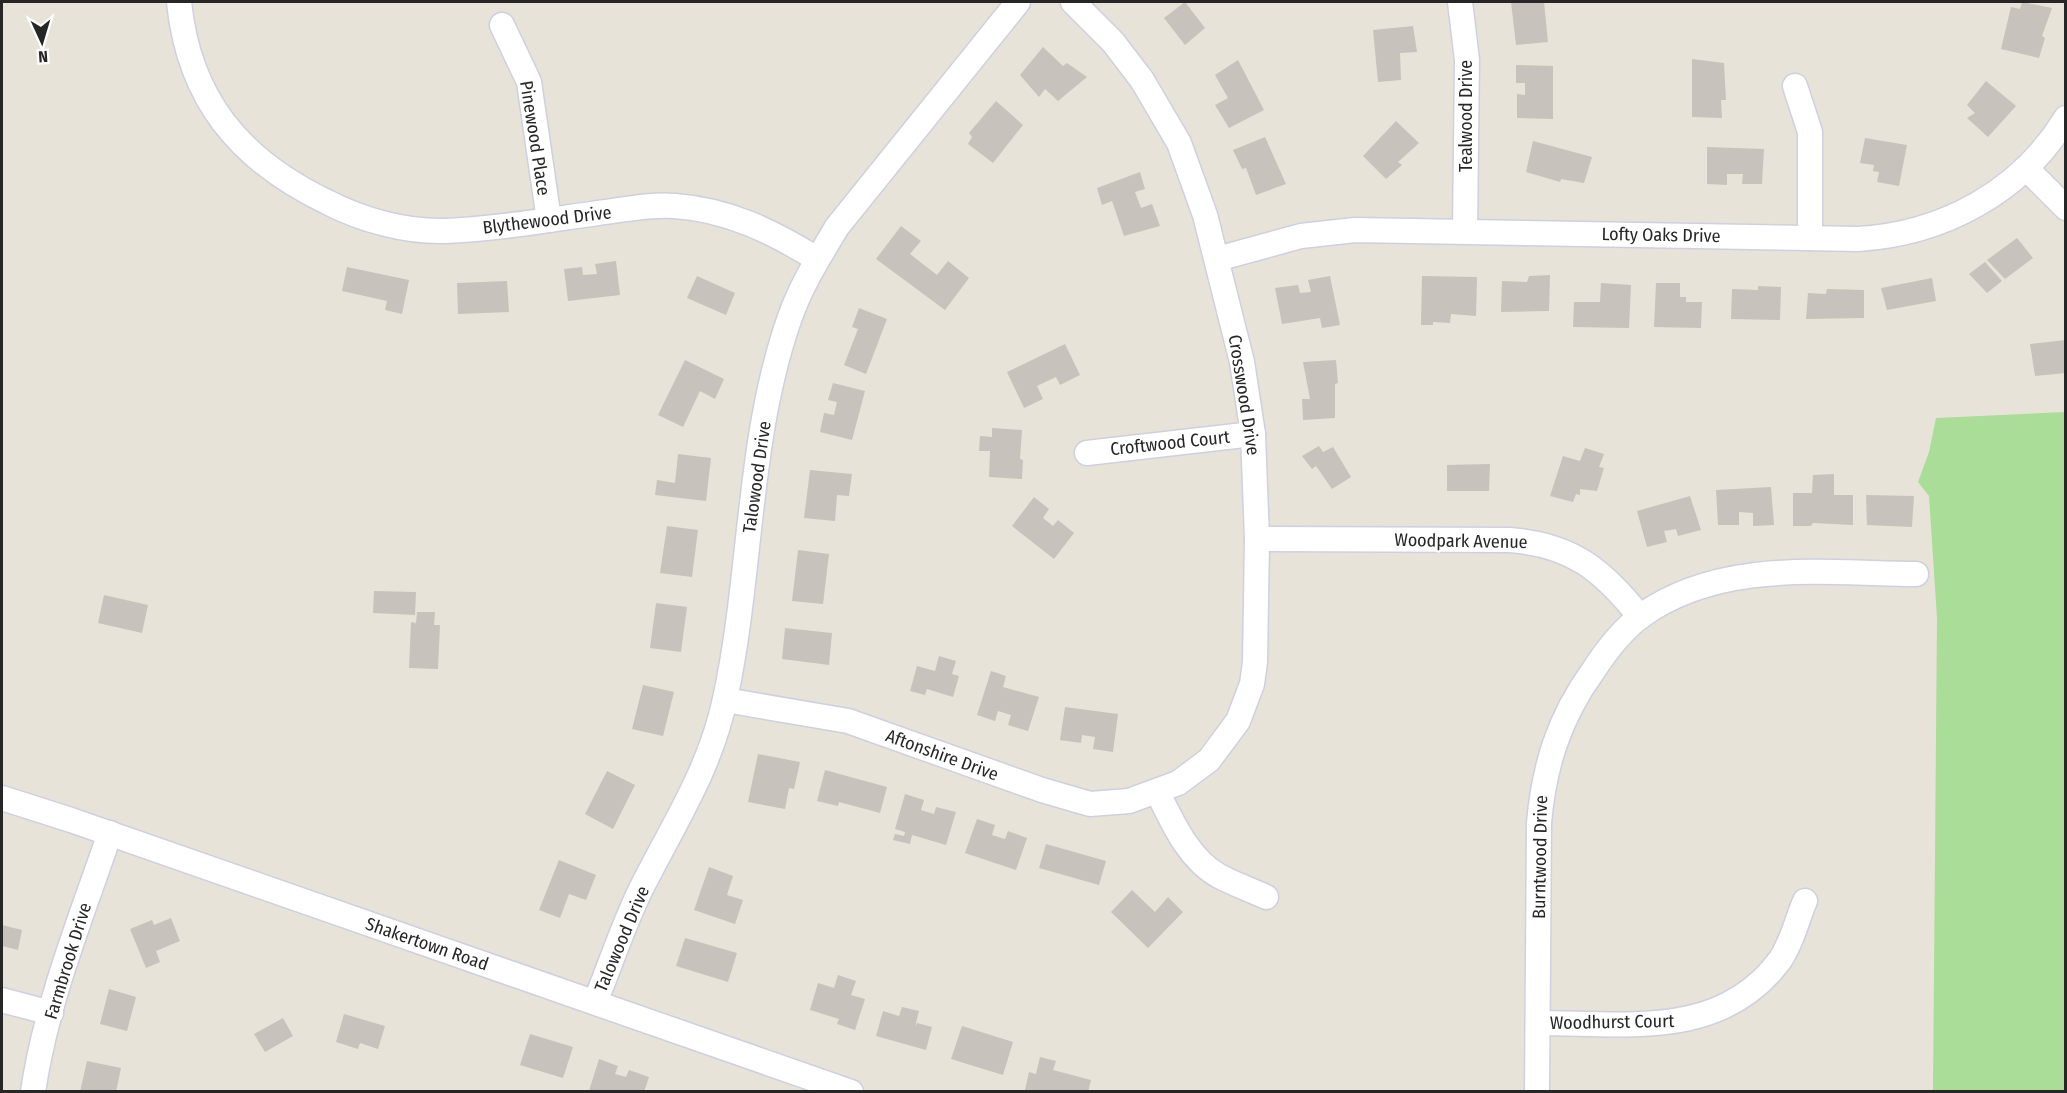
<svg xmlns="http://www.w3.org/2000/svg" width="2067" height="1093" font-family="'Fira Sans Condensed',sans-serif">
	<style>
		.green { fill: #aadd97 }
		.building { fill: #c7c2bb }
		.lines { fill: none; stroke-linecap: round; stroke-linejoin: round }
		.minor-casing { stroke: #ced0df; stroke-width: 27 }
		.minor { stroke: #fff; stroke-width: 24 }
		.labels { text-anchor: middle; stroke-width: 4.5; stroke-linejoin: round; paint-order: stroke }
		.street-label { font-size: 18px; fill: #262626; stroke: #fff }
	</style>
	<rect width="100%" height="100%" fill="#e8e3d8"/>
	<polygon class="green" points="2065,412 2065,1091 1933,1091 1937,618 1929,496 1918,482 1929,452 1936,418"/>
	<g class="building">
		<polygon points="1185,2 1205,28 1185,45 1164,18"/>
		<polygon points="1511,2 1544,2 1548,42 1516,45"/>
		<polygon points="2022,2 2052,8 2042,36 2045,38 2039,58 2001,49 2011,7 2020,9"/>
		<polygon points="1413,26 1417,52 1400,53 1401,80 1378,82 1373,30"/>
		<polygon points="1043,47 1063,66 1067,63 1087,77 1058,101 1045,89 1039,97 1020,75"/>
		<polygon points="1692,59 1724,63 1726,100 1721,100 1722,118 1692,117"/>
		<polygon points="1238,60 1264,110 1229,128 1215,105 1228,98 1215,75"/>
		<polygon points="1516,65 1553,66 1553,119 1517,118 1517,94 1525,95 1525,83 1516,83"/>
		<polygon points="1986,81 2016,106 1988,137 1967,118 1975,113 1967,105"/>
		<polygon points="996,101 1023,125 993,163 968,144 972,137 969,133"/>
		<polygon points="1396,121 1419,143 1398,162 1402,165 1386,179 1363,156"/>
		<polygon points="1265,137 1286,184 1256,195 1246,168 1242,169 1233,150"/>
		<polygon points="1865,138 1907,145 1899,186 1877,182 1879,172 1873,171 1874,165 1860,163"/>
		<polygon points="1533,141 1592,157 1584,183 1561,179 1560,182 1526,172"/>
		<polygon points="1707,147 1764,149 1762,184 1742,184 1743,174 1727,174 1727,185 1707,184"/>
		<polygon points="1140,172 1145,189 1135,192 1141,208 1152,204 1160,226 1124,236 1112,201 1102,205 1097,188"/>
		<polygon points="901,226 921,241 910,254 937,275 948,261 969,278 945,310 876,259"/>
		<polygon points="2017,238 2033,258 2005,279 1987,260"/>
		<polygon points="616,261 620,295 568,301 564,269 582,267 583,275 597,274 595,264"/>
		<polygon points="1985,262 2002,281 1987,293 1969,274"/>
		<polygon points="347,267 409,280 402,314 385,310 387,301 342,291"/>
		<polygon points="1550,275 1549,311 1501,312 1502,281 1527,282 1529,276"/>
		<polygon points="697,276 735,293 726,315 687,298"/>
		<polygon points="1330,276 1340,325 1322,328 1320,318 1282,324 1275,288 1298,285 1300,293 1311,292 1308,280"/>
		<polygon points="1422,276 1477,277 1476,316 1451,314 1450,323 1433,322 1433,325 1421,325"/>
		<polygon points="1932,278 1936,301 1887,310 1881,288"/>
		<polygon points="507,281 509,312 458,314 457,283"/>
		<polygon points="1601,283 1631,285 1629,328 1573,327 1574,302 1600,302"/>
		<polygon points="1656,283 1680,283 1680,297 1686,297 1686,302 1702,302 1701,328 1654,327"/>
		<polygon points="1758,286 1781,287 1780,320 1731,319 1732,289 1758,290"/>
		<polygon points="1827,289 1864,290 1864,318 1806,319 1808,293 1826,294"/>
		<polygon points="859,308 887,319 866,374 844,365 858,329 852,327"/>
		<polygon points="2066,340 2066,373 2035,376 2030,344"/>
		<polygon points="1065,344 1080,375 1060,385 1056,377 1037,386 1043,399 1024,408 1007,372"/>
		<polygon points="685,360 724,379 715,399 700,391 683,427 658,415"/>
		<polygon points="1336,360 1338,383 1335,384 1335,418 1303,420 1302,399 1310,399 1303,362"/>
		<polygon points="833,383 865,391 852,440 820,432 824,413 834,415 837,402 828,400"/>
		<polygon points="992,428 1022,430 1020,459 1023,460 1022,479 989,477 990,451 979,451 980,436 992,437"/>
		<polygon points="1319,446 1323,452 1333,447 1351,477 1332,489 1316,466 1312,469 1302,456"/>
		<polygon points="1585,448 1604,454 1599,467 1604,468 1597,491 1580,489 1580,495 1576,494 1573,502 1550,496 1563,456 1580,461"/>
		<polygon points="678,454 711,458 706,501 655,495 657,480 675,483"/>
		<polygon points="1490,464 1489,491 1447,491 1447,465"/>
		<polygon points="810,470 852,474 849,496 837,495 835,521 804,518"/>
		<polygon points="1834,474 1834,495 1853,495 1853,525 1813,523 1811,526 1793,526 1793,493 1812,493 1813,475"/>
		<polygon points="1771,487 1774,525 1753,526 1753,513 1739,512 1739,525 1718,525 1716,490"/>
		<polygon points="1866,495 1914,496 1912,527 1867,525"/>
		<polygon points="1690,496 1701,530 1678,536 1676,529 1664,531 1667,542 1647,547 1637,511"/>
		<polygon points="1034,497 1049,509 1043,518 1053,526 1058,520 1074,533 1054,559 1012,526"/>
		<polygon points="667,526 698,530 692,577 660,573"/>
		<polygon points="798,550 829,554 823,604 792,601"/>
		<polygon points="374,591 416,592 415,615 373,613"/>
		<polygon points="104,595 148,605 142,633 98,623"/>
		<polygon points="656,603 687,607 681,652 650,648"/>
		<polygon points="417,612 435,612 434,625 440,625 438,669 409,668 411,622 416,623"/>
		<polygon points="785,628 832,633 829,665 782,659"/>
		<polygon points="939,656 956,661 952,674 959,676 953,697 927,689 925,695 910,691 917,666 935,671"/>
		<polygon points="991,671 1006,676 1003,687 1039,697 1028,731 1008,725 1011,715 998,711 995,721 977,715"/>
		<polygon points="643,685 674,692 663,736 632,729"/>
		<polygon points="1065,707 1118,714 1113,752 1093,749 1095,737 1082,735 1081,743 1060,740"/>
		<polygon points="758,754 800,762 794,789 789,788 785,809 748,802"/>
		<polygon points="825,770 887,787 880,813 839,802 838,806 817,801"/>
		<polygon points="607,771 635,785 613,829 585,814"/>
		<polygon points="905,794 924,800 921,810 934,814 936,807 956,812 946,845 912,835 910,844 893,840 895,834 904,836 905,832 895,829"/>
		<polygon points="977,819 995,825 992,835 1005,839 1008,831 1027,838 1016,870 965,853"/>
		<polygon points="1046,844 1106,861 1099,885 1039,868"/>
		<polygon points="559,860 596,875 586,900 569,894 560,918 539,910"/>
		<polygon points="709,867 733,876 727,895 743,900 735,924 694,910"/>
		<polygon points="1132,890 1155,912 1168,897 1183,912 1148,948 1111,912"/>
		<polygon points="171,918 180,941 156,951 160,962 146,968 130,929 152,920 154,925"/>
		<polygon points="2,925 22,930 18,950 2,946"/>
		<polygon points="685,938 737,953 728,982 676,966"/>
		<polygon points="838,975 856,981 851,995 865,999 855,1030 837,1024 839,1019 810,1010 818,983 834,988"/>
		<polygon points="109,989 136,997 127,1031 100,1024"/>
		<polygon points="902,1007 919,1011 915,1027 917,1023 932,1027 926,1050 876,1036 883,1011 899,1016"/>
		<polygon points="344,1014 385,1026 378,1049 360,1043 358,1049 336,1042"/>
		<polygon points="283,1018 293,1036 265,1052 254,1034"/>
		<polygon points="962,1026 1013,1042 1003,1075 951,1059"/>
		<polygon points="530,1034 573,1047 563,1078 520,1065"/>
		<polygon points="1040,1057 1056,1061 1053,1070 1091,1080 1088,1092 1025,1090 1029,1072 1036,1074"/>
		<polygon points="599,1059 618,1066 615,1074 626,1077 629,1070 649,1077 644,1092 589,1091"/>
		<polygon points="87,1061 121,1068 116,1092 80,1092"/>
	</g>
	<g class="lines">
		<g class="minor-casing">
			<g id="minor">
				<path d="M 179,2 C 189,100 240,160 327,202 C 362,220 405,232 445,231 C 496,229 547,220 598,213 C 623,210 649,204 675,206 C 729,210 771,231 817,259"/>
				<polyline points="1460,2 1467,60 1465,231"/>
				<polyline points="502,25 529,82 549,220"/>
				<polyline points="1795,86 1810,132 1810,238"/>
				<polyline points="2026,168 2066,208"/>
				<path d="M 1217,259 L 1301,236 L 1355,230 L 1858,239 C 1943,234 2021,192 2066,118"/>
				<polyline points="1087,453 1253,434"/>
				<path d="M 1257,539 L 1509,540 C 1571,544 1603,570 1640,617"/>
				<polyline points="725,700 848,721 1042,790 1090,804 1129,801 1178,783 1209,760 1238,721 1252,684 1255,662 1257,539 1253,434 1242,362 1205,215 1179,143 1142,80 1113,42 1073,2"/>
				<path d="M 1157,791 C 1172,821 1188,859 1219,876 C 1234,884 1251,890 1266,897"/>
				<polyline points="2,798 71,820 851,1092"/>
				<polyline points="2,1000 51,1013"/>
				<path d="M 595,1002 C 611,964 624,922 643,885 C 675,822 710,769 725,699 C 752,575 747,440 789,320 C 800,287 819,257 837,227 L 1018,2"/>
				<path d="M 1538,1023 C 1626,1023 1721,1040 1780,960 C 1792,943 1797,919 1805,901"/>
				<path d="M 33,1092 C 46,1003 81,918 110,833"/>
				<path d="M 1537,1092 L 1539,823 C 1544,766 1559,718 1593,671 C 1606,651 1622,630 1641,616 C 1720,559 1825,573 1916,574"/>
			</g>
		</g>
		<use href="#minor" class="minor"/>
	</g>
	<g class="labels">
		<g class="street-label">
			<text transform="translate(1466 116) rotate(-90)" y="6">Tealwood Drive</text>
			<text transform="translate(535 138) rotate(81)" y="6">Pinewood Place</text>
			<text transform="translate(547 220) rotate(-7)" y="6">Blythewood Drive</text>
			<text transform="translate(1661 235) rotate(1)" y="6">Lofty Oaks Drive</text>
			<text transform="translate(1244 395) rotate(81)" y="6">Crosswood Drive</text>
			<text transform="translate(1170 443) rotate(-6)" y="6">Croftwood Court</text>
			<text transform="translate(757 477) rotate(-82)" y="6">Talowood Drive</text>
			<text transform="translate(1461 541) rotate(1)" y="6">Woodpark Avenue</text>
			<text transform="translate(942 755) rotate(20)" y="6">Aftonshire Drive</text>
			<text transform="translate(1540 857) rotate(-89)" y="6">Burntwood Drive</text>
			<text transform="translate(622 939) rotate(-67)" y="6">Talowood Drive</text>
			<text transform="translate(427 944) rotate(19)" y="6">Shakertown Road</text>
			<text transform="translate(68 961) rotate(-73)" y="6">Farmbrook Drive</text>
			<text transform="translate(1612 1022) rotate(-1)" y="6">Woodhurst Court</text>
		</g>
	</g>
	<rect width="2067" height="1093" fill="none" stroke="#262626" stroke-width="6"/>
	<g transform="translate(42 42) rotate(176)" stroke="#ffffff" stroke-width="4.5" paint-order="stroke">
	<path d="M0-4.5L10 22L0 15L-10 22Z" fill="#262626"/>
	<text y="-9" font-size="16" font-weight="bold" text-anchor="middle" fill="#262626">N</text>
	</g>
</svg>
